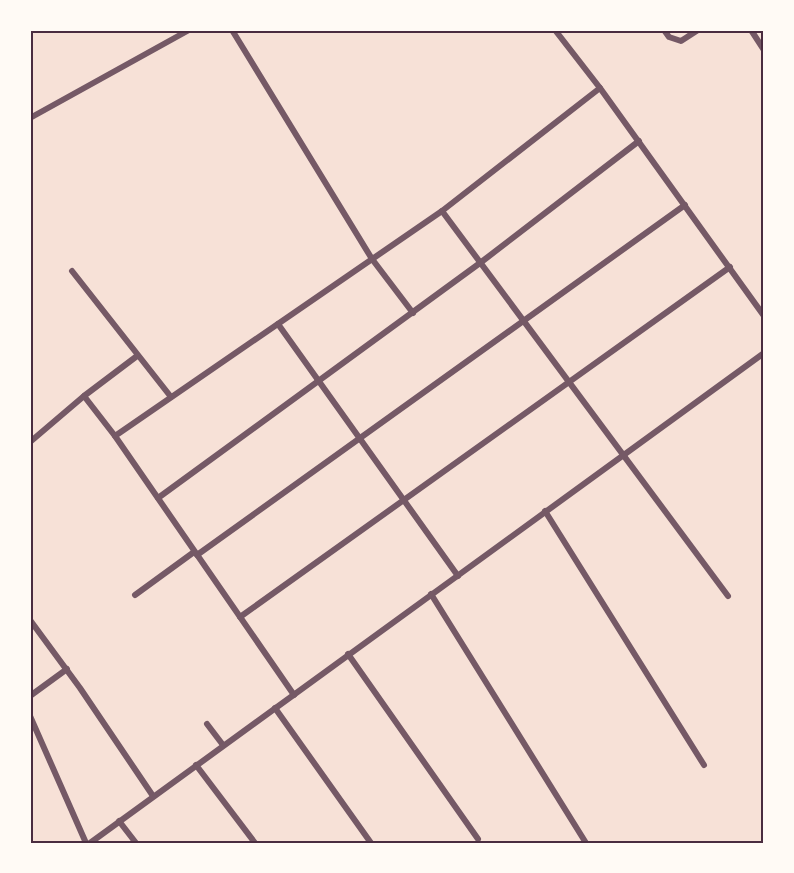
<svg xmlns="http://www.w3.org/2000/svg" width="794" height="873" font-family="'PT Serif',serif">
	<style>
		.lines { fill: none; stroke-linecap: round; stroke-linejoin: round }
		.minor { stroke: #755966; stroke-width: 6 }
		.neatline { fill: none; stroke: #4a2c40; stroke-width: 2 }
	</style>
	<rect width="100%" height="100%" fill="#f7e1d7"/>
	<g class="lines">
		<g class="minor">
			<polyline points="232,30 372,259 413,313"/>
			<polyline points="555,30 600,88"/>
			<polyline points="664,30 669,37 681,41 698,30"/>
			<polyline points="751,30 764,50"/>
			<polyline points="30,118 189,30"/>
			<polyline points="442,211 728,596"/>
			<polyline points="72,271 171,397"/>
			<polyline points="278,324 458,576"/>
			<polyline points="84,396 115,436"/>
			<polyline points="30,442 84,396 137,356"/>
			<polyline points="158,498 480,263 639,141"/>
			<polyline points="545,511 704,765"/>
			<polyline points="197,555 685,205"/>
			<polyline points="431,594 586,843"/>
			<polyline points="135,595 194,552"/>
			<polyline points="240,617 730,267"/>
			<polyline points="30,620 80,688 153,796"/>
			<polyline points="348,654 478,839"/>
			<polyline points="294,695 115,436 442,211 600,88 764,316"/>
			<polyline points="30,696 67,669"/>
			<polyline points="275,708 371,843"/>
			<polyline points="30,716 86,843"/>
			<polyline points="207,724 223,745"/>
			<polyline points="196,765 255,843"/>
			<polyline points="119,821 136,843"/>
			<polyline points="90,843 764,353"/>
		</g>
	</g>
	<rect width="794" height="873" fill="none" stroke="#fffaf5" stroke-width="63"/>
	<rect x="32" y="32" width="730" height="810" class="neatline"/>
</svg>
